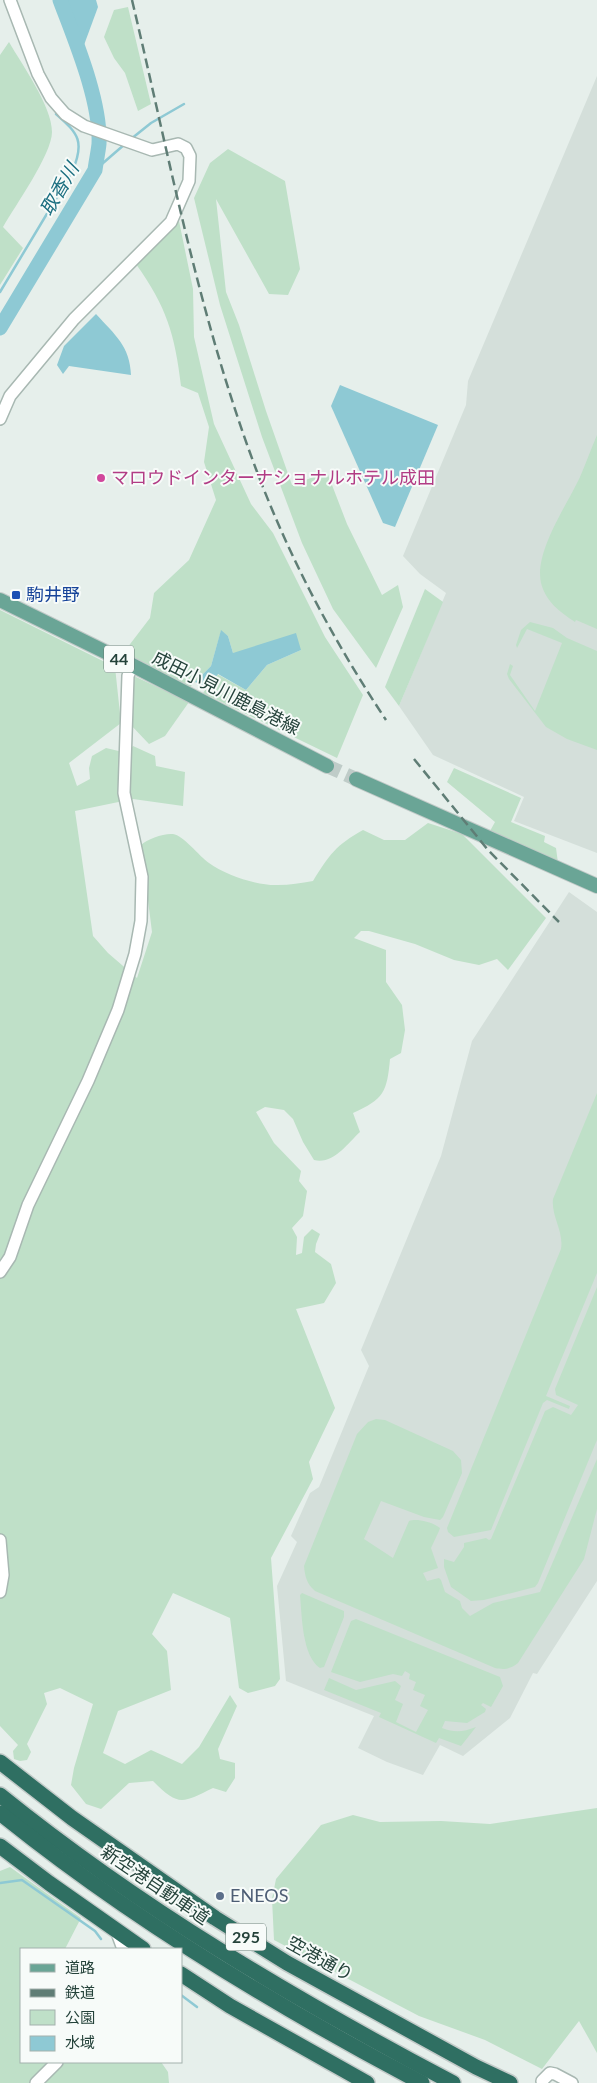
<svg xmlns="http://www.w3.org/2000/svg" width="597" height="2083" font-family="Lato,'Noto Sans JP',sans-serif">
	<style>
		.built { fill: #d4dfda }
		.green { fill: #bfe0c8 }
		.water { fill: #8ec9d4 }
		.lines { fill: none; stroke-linecap: round; stroke-linejoin: round }
		.stream { stroke: #8ec9d4; stroke-width: 2.5 }
		.river { stroke: #8ec9d4; stroke-width: 15 }
		.major-tunnel { stroke: #bfccc8; stroke-width: 14; stroke-dasharray: 14 7; stroke-linecap: butt }
		.minor-casing { stroke: #a8b8b2; stroke-width: 14 }
		.major-casing { stroke: #c2cac8; stroke-width: 16 }
		.highway-casing { stroke: #c2cac8; stroke-width: 18 }
		.minor { stroke: #fff; stroke-width: 11 }
		.major { stroke: #6aa596; stroke-width: 14 }
		.highway { stroke: #2f6f62; stroke-width: 15 }
		.rail { stroke: #5f7d75; stroke-width: 2.5; stroke-dasharray: 10 5; stroke-linecap: butt }
		.hotel-dot { fill: #d1479c; stroke: #f7fbf9; stroke-width: 2 }
		.transit-dot { fill: #1a4fb4; stroke: #f7fbf9; stroke-width: 2 }
		.service-dot { fill: #5c6f8a; stroke: #f7fbf9; stroke-width: 2 }
		.labels { text-anchor: middle; stroke-width: 4; stroke-linejoin: round; paint-order: stroke }
		.shield { fill: #f7fbf9; stroke: #637a73; stroke-width: 1 }
		.shield-label { font-size: 16px; font-weight: bold; fill: #24423a }
		.hotel-label { font-size: 18px; fill: #b23c85; stroke: #f7fbf9; text-anchor: start }
		.transit-label { font-size: 18px; fill: #164399; stroke: #f7fbf9; text-anchor: start }
		.street-label { font-size: 18px; fill: #24423a; stroke: #f7fbf9 }
		.service-label { font-size: 18px; fill: #4e5e75; stroke: #f7fbf9; text-anchor: start }
		.water-label { font-size: 19px; font-style: italic; fill: #1c6f80; stroke: #f7fbf9 }
	</style>
	<rect width="100%" height="100%" fill="#e6efeb"/>
	<g class="built">
		<polygon points="597,76 597,853 514,821 524,797 433,755 399,706 446,593 420,574 403,556 466,405 468,381"/>
		<polygon points="569,892 597,912 597,1581 537,1674 533,1673 510,1718 463,1756 440,1745 423,1775 387,1762 358,1748 374,1716 286,1681 277,1586 297,1542 291,1536 310,1493 319,1487 369,1366 361,1350 441,1156 472,1041"/>
	</g>
	<g class="green">
		<polygon points="128,7 151,104 138,111 125,73 114,58 104,37 114,10"/>
		<path d="M 9,42 C 22,65 52,106 52,132 C 52,154 15,206 3,227 L 23,248 L 0,285 L 0,55 Z"/>
		<polygon points="228,149 285,181 300,269 288,295 269,294 216,199 226,292 239,325 266,411 292,485 327,472 347,524 382,595 398,585 403,607 376,668 333,609 302,543 262,437 220,305 194,198 210,163"/>
		<path d="M 179,221 L 193,289 L 194,337 L 214,424 L 251,504 L 273,533 L 325,637 L 363,695 L 337,758 L 203,693 L 217,674 L 246,690 L 267,665 L 301,650 L 233,653 L 228,636 L 221,631 L 211,666 L 190,687 L 124,652 L 150,618 L 154,593 L 189,560 L 216,500 L 204,462 L 209,427 L 198,393 L 181,386 C 175,334 166,306 136,264 Z"/>
		<path d="M 597,435 L 597,629 L 576,620 L 575,622 C 560,612 546,602 541,583 C 534,552 567,505 580,477 C 586,463 591,449 597,435 Z"/>
		<polygon points="425,589 443,602 399,706 385,687"/>
		<path d="M 0,610 L 115,667 L 121,723 L 69,763 L 77,786 L 90,779 L 89,768 L 92,756 L 106,748 L 127,753 L 133,746 L 155,756 L 156,766 L 185,772 L 183,806 L 133,799 L 75,811 L 93,936 L 108,953 L 137,978 L 152,932 L 141,845 C 147,839 164,833 173,834 C 183,835 199,856 209,863 C 225,875 258,886 278,885 C 290,885 301,883 313,881 C 329,855 336,845 363,830 L 384,840 L 405,840 L 428,823 L 462,834 L 546,918 L 508,970 L 497,959 L 479,965 L 454,960 L 415,944 L 369,931 L 361,931 L 354,938 L 386,950 L 386,982 L 402,1005 L 405,1030 L 401,1053 L 390,1059 C 387,1092 384,1099 353,1113 L 360,1132 C 347,1144 333,1165 314,1160 L 303,1142 L 293,1119 L 284,1110 L 265,1107 L 256,1112 L 274,1143 L 301,1171 L 299,1181 L 307,1191 L 303,1216 L 292,1228 L 297,1237 L 296,1255 L 302,1253 L 304,1237 L 312,1229 L 320,1234 L 316,1244 L 315,1252 L 331,1264 L 336,1283 L 324,1303 L 296,1309 L 335,1408 L 309,1462 L 313,1479 L 271,1558 L 280,1679 L 275,1686 L 248,1693 L 239,1688 L 230,1618 L 173,1593 L 152,1634 L 167,1651 L 171,1690 L 118,1711 L 103,1753 L 125,1764 L 151,1750 L 182,1764 L 199,1747 L 230,1695 L 237,1706 L 218,1749 L 220,1759 L 235,1763 L 235,1778 L 226,1792 L 213,1788 C 182,1803 179,1807 153,1781 L 129,1783 L 101,1809 L 86,1804 L 71,1785 L 74,1768 L 93,1704 L 60,1688 L 44,1693 L 47,1704 L 27,1744 L 31,1752 L 27,1760 L 20,1761 L 14,1759 L 13,1751 L 18,1745 L 0,1726 Z"/>
		<polygon points="530,622 553,628 567,638 597,651 597,750 567,739 546,727 509,679 507,674 510,664 513,666 510,675 535,711 562,643 527,629 517,648 516,645 521,630"/>
		<polygon points="134,676 189,702 165,736 149,744 129,723"/>
		<polygon points="454,768 521,798 511,822 545,836 544,842 556,848 558,863 490,831 495,822 447,782"/>
		<path d="M 597,1093 L 597,1273 L 546,1396 L 570,1406 L 569,1409 L 547,1400 L 543,1403 L 491,1530 L 454,1537 L 448,1532 L 447,1528 L 561,1249 C 564,1231 551,1216 553,1199 Z"/>
		<polygon points="597,1287 597,1440 538,1583 535,1587 484,1600 471,1601 451,1587 444,1567 444,1559 454,1562 464,1547 464,1543 486,1538 489,1540 491,1539 545,1411 553,1407 571,1415 578,1405 556,1395 555,1389"/>
		<path d="M 376,1419 L 385,1420 L 453,1451 L 461,1460 L 462,1473 L 443,1517 L 440,1520 L 424,1517 L 381,1501 L 364,1539 L 393,1558 L 409,1521 C 416,1518 433,1522 440,1528 L 439,1531 L 431,1548 L 438,1568 L 423,1573 L 427,1581 L 439,1578 L 441,1580 L 445,1592 L 460,1601 L 462,1608 L 470,1616 L 493,1603 L 540,1592 L 597,1459 L 597,1509 L 584,1559 L 518,1663 C 510,1669 505,1670 495,1668 L 315,1591 C 307,1584 305,1577 304,1566 L 357,1434 L 368,1422 Z"/>
		<path d="M 302,1593 L 344,1611 L 344,1617 L 324,1667 L 320,1668 C 302,1656 302,1616 300,1595 Z"/>
		<path d="M 356,1619 L 500,1677 L 503,1686 L 491,1707 L 483,1703 L 481,1705 L 486,1709 L 485,1712 L 467,1723 L 445,1721 L 442,1728 C 455,1733 463,1732 476,1727 L 461,1746 L 439,1738 L 436,1743 L 379,1717 L 381,1713 L 324,1690 L 329,1678 L 356,1690 L 395,1681 L 401,1686 L 395,1700 L 403,1704 L 396,1722 L 416,1732 L 428,1710 L 420,1706 L 425,1695 L 413,1690 L 416,1682 L 409,1679 L 410,1674 L 405,1671 L 402,1676 L 393,1674 L 360,1682 L 331,1672 L 351,1621 Z"/>
		<polygon points="597,1808 597,2053 579,2021 542,2069 485,2040 419,2016 274,1940 272,1899 276,1879 321,1825 353,1815 380,1822 441,1821 490,1824"/>
		<polygon points="10,1867 81,1918 65,1949 21,1949 21,2062 161,2062 168,2072 169,2083 0,2083 0,1871"/>
	</g>
	<g class="water">
		<polygon points="67,0 96,0 98,7 84,45"/>
		<path d="M 96,314 C 115,335 130,346 131,375 L 69,366 L 63,374 L 57,365 L 64,346 Z"/>
		<polygon points="340,385 438,425 395,527 383,523 331,406"/>
		<polygon points="221,630 228,636 233,653 296,633 301,650 267,665 246,690 218,674 207,688 195,682 211,666"/>
	</g>
	<g class="lines">
		<g class="stream">
			<polyline points="131,139 151,123 184,104"/>
			<polyline points="95,170 125,144"/>
			<path d="M 0,292 L 72,172 C 85,142 79,134 56,114"/>
			<polyline points="0,1883 22,1880 95,1931 101,1939"/>
			<polyline points="181,1995 197,2007"/>
		</g>
		<path class="river" d="M 0,328 L 95,170 C 96,162 98,153 99,144 C 101,101 75,40 60,0"/>
		<polyline class="major-tunnel" points="327,766 356,779"/>
		<g class="minor-casing">
			<g id="minor">
				<polyline points="0,419 10,396 74,319 171,222 189,181 190,156 186,148 178,144 152,150 84,126 65,114 51,98 38,74 10,0"/>
				<polyline points="0,1272 10,1257 28,1205 88,1081 118,1010 135,954 141,921 142,877 124,793 128,676 132,665"/>
				<polyline points="0,1540 3,1575 0,1592"/>
				<polyline points="116,1930 123,1949"/>
				<polyline points="542,2081 550,2073 555,2074 572,2083"/>
				<polyline points="36,2083 57,2062"/>
			</g>
		</g>
		<g class="major-casing">
			<g id="major">
				<polyline points="0,600 132,665 327,766"/>
				<polyline points="356,779 597,886"/>
			</g>
		</g>
		<g class="highway-casing">
			<g id="highway">
				<polyline points="0,1762 72,1818 215,1918 287,1963 476,2067 510,2083"/>
				<path d="M 0,1795 C 140,1908 294,1999 453,2083"/>
				<path d="M 0,1813 C 130,1918 274,2005 422,2083"/>
				<polyline points="0,1846 49,1883 143,1949"/>
				<polyline points="181,1974 230,2006 367,2083"/>
			</g>
		</g>
		<use href="#minor" class="minor"/>
		<use href="#major" class="major"/>
		<use href="#highway" class="highway"/>
		<g class="rail">
			<path d="M 132,0 C 170,160 200,323 259,477 C 292,563 335,643 386,720"/>
			<polyline points="414,759 488,850 559,922"/>
		</g>
	</g>
	<circle class="hotel-dot" cx="101" cy="478" r="5"/>
	<rect class="transit-dot" x="11" y="590" width="10" height="10" rx="2.5"/>
	<circle class="service-dot" cx="220" cy="1896" r="5"/>
	<g class="labels">
		<g class="shield">
			<rect x="104" y="645.5" width="30" height="27" rx="4"/>
			<rect x="226" y="1923.5" width="40" height="27" rx="4"/>
		</g>
		<g class="shield-label">
			<text x="119" y="665">44</text>
			<text x="246" y="1943">295</text>
		</g>
		<g class="hotel-label">
			<text x="111" y="484">マロウドインターナショナルホテル成田</text>
		</g>
		<g class="transit-label">
			<text x="26" y="601">駒井野</text>
		</g>
		<g class="street-label">
			<text transform="translate(226 693) rotate(27)" y="6">成田小見川鹿島港線</text>
			<text transform="translate(155 1885) rotate(34)" y="6">新空港自動車道</text>
			<text transform="translate(320 1959) rotate(29)" y="6">空港通り</text>
		</g>
		<g class="service-label">
			<text x="230" y="1902">ENEOS</text>
		</g>
		<g class="water-label">
			<text transform="translate(59 189) rotate(-60)" y="7">取香川</text>
		</g>
	</g>
	<rect x="20" y="1948" width="162" height="115" fill="#f7fbf9" stroke="#a3b1ad"/>
	<rect x="30" y="1964" width="25" height="8" fill="#6aa596" stroke="#a3b1ad"/>
	<text x="65" y="1973" font-size="15" fill="#24423a">道路</text>
	<rect x="30" y="1989" width="25" height="8" fill="#5f7d75" stroke="#a3b1ad"/>
	<text x="65" y="1998" font-size="15" fill="#24423a">鉄道</text>
	<rect x="30" y="2010" width="25" height="15" fill="#bfe0c8" stroke="#a3b1ad"/>
	<text x="65" y="2023" font-size="15" fill="#24423a">公園</text>
	<rect x="30" y="2036" width="25" height="15" fill="#8ec9d4" stroke="#a3b1ad"/>
	<text x="65" y="2048" font-size="15" fill="#24423a">水域</text>
</svg>
